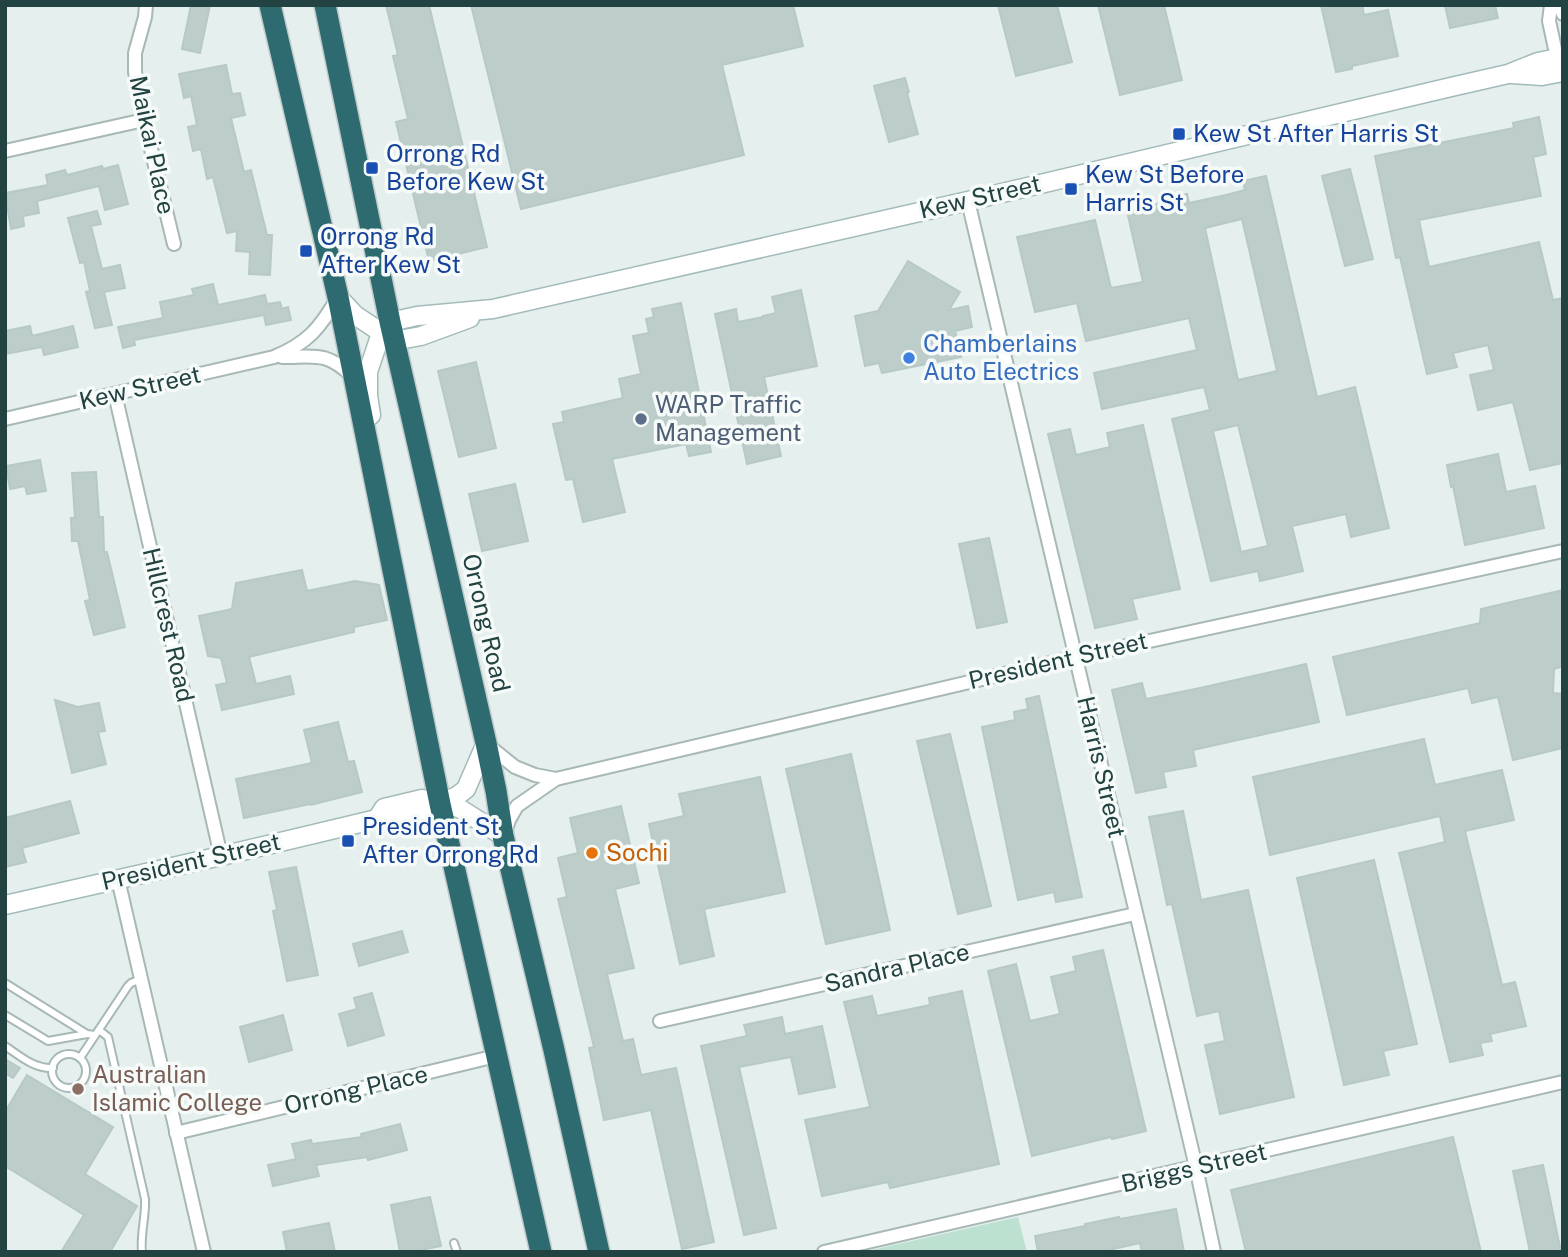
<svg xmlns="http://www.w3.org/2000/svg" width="1568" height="1257" font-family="'Public Sans',sans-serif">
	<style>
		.green { fill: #bde1d1 }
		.building { fill: #bdcdca; stroke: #b7c9c6; stroke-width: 2; fill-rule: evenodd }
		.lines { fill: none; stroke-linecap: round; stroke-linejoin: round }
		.lane-casing { stroke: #a7b8b6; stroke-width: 10 }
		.street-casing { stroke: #a7b8b6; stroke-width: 16 }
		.secondary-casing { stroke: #a3bbba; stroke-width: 21 }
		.highway-casing { stroke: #c1caca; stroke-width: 24 }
		.lane { stroke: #fff; stroke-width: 6 }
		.street { stroke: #fff; stroke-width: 12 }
		.secondary { stroke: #fff; stroke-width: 18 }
		.highway { stroke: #2d6b70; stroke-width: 21 }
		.transit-dot { fill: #1a4fb4; stroke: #f6fbfa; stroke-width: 2.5 }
		.shop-dot { fill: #3f7fe0; stroke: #f6fbfa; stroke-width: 2.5 }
		.service-dot { fill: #5c6f8a; stroke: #f6fbfa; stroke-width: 2.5 }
		.food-dot { fill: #e8710a; stroke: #f6fbfa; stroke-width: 2.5 }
		.education-dot { fill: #8d6e63; stroke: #f6fbfa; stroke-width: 2.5 }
		.labels { text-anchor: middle; stroke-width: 7; stroke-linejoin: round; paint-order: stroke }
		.transit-label { font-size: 24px; fill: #164399; stroke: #f6fbfa; text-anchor: start }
		.street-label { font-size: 24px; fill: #234242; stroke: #f6fbfa }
		.shop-label { font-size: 24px; fill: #366cbe; stroke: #f6fbfa; text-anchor: start }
		.service-label { font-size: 24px; fill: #4e5e75; stroke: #f6fbfa; text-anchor: start }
		.food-label { font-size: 24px; fill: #c56008; stroke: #f6fbfa; text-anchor: start }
		.education-label { font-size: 24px; fill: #785e54; stroke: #f6fbfa; text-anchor: start }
	</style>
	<rect width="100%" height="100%" fill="#e5efed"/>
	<polygon class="green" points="1018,1217 1027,1252 863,1252"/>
	<g class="building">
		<polygon points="191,5 210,5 200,53 182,49"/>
		<polygon points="386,5 429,5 487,247 429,261 396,122 408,119 393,56 398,55"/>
		<polygon points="471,5 793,5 803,46 722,65 744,155 521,209"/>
		<polygon points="998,5 1057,5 1072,62 1016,76"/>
		<polygon points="1098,5 1164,5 1182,80 1120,95"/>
		<polygon points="1321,5 1362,5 1364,15 1388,10 1398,56 1352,66 1352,69 1336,72"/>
		<polygon points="1445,5 1495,5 1498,18 1450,28"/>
		<polygon points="226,65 232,94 240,93 245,115 231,118 244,172 251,170 267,235 272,235 270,275 249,274 250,252 236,251 237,231 227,233 213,177 207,179 201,149 193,151 188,127 197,125 191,96 184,98 179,74"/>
		<polygon points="905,78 909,92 907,93 918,134 889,142 874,86"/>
		<polygon points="1539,117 1546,154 1533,157 1541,196 1419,220 1429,267 1539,242 1553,300 1563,298 1563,463 1530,470 1513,402 1478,410 1470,375 1494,370 1488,345 1453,353 1457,367 1427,374 1400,257 1396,258 1375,156 1514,128 1513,123"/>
		<polygon points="118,165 128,204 105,210 99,186 37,201 39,213 23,216 24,226 11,229 5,193 48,185 46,175 65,170 67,175 102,166 103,169"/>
		<polygon points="1350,169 1373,259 1345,266 1322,176"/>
		<path d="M 1266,176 L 1317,397 L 1355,387 L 1389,528 L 1351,537 L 1346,514 L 1292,526 L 1303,571 L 1260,581 L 1258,571 L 1211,581 L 1172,419 L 1210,410 L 1204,387 L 1102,409 L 1094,373 L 1197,350 L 1189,318 L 1086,341 L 1077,303 L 1035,312 L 1017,237 L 1095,220 L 1111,288 L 1143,282 L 1127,211 L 1166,202 L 1165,199 L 1187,194 L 1189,203 L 1226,195 L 1245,190 L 1243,181 ZM 1242,219 L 1277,371 L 1238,380 L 1205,228 ZM 1238,425 L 1268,546 L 1241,552 L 1213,431 Z"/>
		<polygon points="97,211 101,224 91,226 102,269 120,265 125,288 104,292 112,325 95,328 86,292 90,291 84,262 80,263 68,218"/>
		<polygon points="908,261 960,292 949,310 968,306 972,327 955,331 961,357 882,373 879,363 865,366 855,316 878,311"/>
		<polygon points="213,284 218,305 265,295 267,304 280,302 282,309 288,307 291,320 266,325 264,315 134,340 135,345 123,348 118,327 163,318 160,302 194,295 192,289"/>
		<polygon points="801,290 817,366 764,377 781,456 747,464 715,314 736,309 738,322 763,317 763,316 776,313 772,297"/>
		<polygon points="681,303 711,452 689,456 686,444 612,459 625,512 583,522 573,479 566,480 553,424 564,422 562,412 623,398 619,379 641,374 633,336 649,333 646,319 654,317 652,309"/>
		<polygon points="30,326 32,336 73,326 78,347 44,355 42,347 5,354 5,331"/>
		<polygon points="476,362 496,448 459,457 438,371"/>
		<polygon points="1143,425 1180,589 1132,599 1137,619 1095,628 1048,434 1070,429 1076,455 1110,447 1107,433"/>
		<polygon points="1498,454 1506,492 1535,486 1544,528 1465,545 1453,486 1451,487 1447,465"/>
		<polygon points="40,460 46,491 27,494 25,486 10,489 6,466"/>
		<polygon points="96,472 99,517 103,517 104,552 107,552 125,627 94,635 85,601 90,600 78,541 72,541 71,518 75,518 72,473"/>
		<polygon points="515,484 528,541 482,551 469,494"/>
		<polygon points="989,538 1007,622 977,628 959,544"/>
		<polygon points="302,570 307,591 355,581 379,585 387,620 354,627 354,632 249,657 256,684 290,676 294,694 222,710 216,685 227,683 221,658 208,656 199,616 232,609 236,583"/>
		<polygon points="1563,590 1563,666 1554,669 1553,693 1563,694 1563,748 1513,760 1498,697 1472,703 1468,688 1347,715 1333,657 1480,623 1481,609"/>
		<polygon points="1306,664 1319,722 1193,750 1196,766 1163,772 1166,787 1136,793 1112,690 1142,683 1146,699 1200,688"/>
		<polygon points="1039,696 1082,897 1056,902 1054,892 1018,900 982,727 1015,720 1014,712 1028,709 1026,699"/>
		<polygon points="55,700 78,707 99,703 105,731 98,732 106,764 72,773"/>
		<polygon points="338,722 348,762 354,761 362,792 311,805 310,804 244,818 236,779 312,763 304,730"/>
		<polygon points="950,734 991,906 958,914 917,741"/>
		<polygon points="1424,739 1435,785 1502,770 1514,820 1465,831 1502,985 1515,982 1526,1026 1490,1034 1492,1041 1480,1043 1483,1055 1450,1062 1399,853 1445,842 1440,816 1270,855 1253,777"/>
		<polygon points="851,754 890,930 826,944 786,769"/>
		<polygon points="760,777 785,892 704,909 714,956 680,964 649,824 684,816 679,794"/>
		<polygon points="70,801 79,833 22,848 26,862 5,867 5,818"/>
		<polygon points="621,806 639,883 615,889 634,968 607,974 623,1041 633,1039 641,1075 676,1068 714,1242 682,1249 651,1110 604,1120 589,1048 594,1047 558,899 567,897 558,858 578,853 570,818"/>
		<polygon points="1183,811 1201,900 1248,890 1294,1097 1220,1114 1205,1045 1225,1041 1219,1011 1197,1016 1172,904 1167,905 1149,817"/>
		<polygon points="1374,860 1417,1044 1383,1051 1389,1075 1344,1085 1297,878"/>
		<polygon points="296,867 318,975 287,981 273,911 277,910 269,872"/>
		<polygon points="402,931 408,952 359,966 353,944"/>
		<polygon points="1103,950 1146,1131 1112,1139 1111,1137 1032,1156 988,971 1016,964 1030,1021 1060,1014 1051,977 1076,971 1073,957"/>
		<polygon points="962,991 999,1164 890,1188 888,1182 822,1196 805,1120 870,1107 844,1002 872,996 877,1016 930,1005 929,998"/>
		<polygon points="372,993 384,1035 348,1046 339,1014 357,1009 354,998"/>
		<polygon points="283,1015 292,1050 249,1062 240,1027"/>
		<polygon points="782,1017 785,1034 822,1026 835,1087 799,1094 791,1057 739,1067 776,1228 744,1235 701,1046 747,1036 744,1025"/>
		<polygon points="5,1059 20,1068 13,1078 5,1073"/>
		<polygon points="27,1075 113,1127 85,1174 137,1206 110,1252 61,1252 84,1215 5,1166 5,1112"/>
		<polygon points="400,1124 407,1150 368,1160 367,1157 316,1165 319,1176 273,1186 268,1165 296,1159 292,1144 311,1140 312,1144 362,1137 361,1134"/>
		<polygon points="1453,1137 1481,1252 1246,1252 1231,1190"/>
		<polygon points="1543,1165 1561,1252 1530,1252 1513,1171"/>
		<polygon points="430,1197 441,1246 411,1252 400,1252 391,1205"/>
		<polygon points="1176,1209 1184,1252 1142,1252 1140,1243 1100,1252 1038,1252 1035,1236 1085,1226 1085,1224 1119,1217 1120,1219"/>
		<polygon points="329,1223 335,1252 287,1252 283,1232"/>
	</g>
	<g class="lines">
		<g class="lane-casing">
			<g id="lane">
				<polyline points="5,983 87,1034 95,1035"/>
				<polyline points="5,1015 48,1041 87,1034"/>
				<path d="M 99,1030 L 108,1037 L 145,1199 C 146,1217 140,1234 142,1252"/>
				<path d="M 5,1046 C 20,1056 34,1069 53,1068"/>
				<circle cx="69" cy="1071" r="17"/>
				<polyline points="80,1058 128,986 131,983 141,979"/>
				<polyline points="454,1243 457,1252"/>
			</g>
		</g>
		<g class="street-casing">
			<g id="street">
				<polyline points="146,5 145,17 135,53 135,72 144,120 174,244"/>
				<polyline points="1551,5 1549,21 1557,58"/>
				<polyline points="1559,5 1563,14"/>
				<polyline points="5,151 144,120"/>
				<polyline points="968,201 1196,1167 1214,1252"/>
				<path d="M 282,357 C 315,357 326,351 352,376"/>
				<polyline points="115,394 221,856"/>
				<path d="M 5,419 L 274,357 C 308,343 320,328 338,297"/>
				<polyline points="489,746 515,767 535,775 556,779 1076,657 1563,551"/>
				<polyline points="505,832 509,820 517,806 556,779"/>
				<polyline points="118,879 204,1252"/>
				<polyline points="660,1021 1135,914"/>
				<polyline points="176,1133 496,1056"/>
				<polyline points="824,1252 1563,1082"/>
			</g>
		</g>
		<g class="secondary-casing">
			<g id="secondary">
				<polyline points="1512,74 1542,76 1563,72"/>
				<polyline points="338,297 355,315 394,341 421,336 470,318"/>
				<polyline points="371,415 368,396 368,372 381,333 390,322 417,316 493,309 968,201 1451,87 1508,74 1538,62 1563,57"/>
				<polyline points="377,819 384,808 422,799 459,808 503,836"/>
				<polyline points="5,905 221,856 377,819 388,823 426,816 440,804 457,796 466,789 486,743"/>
			</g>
		</g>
		<g class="highway-casing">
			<g id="highway">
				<polyline points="270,5 338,297 440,804 541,1252"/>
				<polyline points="325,5 390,322 486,743 496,791 503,836 554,1050 599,1252"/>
			</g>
		</g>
		<use href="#lane" class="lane"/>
		<use href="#street" class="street"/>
		<use href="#secondary" class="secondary"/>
		<use href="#highway" class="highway"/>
	</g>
	<g class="transit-dot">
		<rect x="1172" y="127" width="14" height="14" rx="3.5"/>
		<rect x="365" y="161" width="14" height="14" rx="3.5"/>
		<rect x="1064" y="182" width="14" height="14" rx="3.5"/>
		<rect x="299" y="244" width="14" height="14" rx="3.5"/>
		<rect x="341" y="834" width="14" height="14" rx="3.5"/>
	</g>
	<circle class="shop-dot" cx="909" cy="358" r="7"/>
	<circle class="service-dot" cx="641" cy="419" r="7"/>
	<circle class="food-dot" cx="592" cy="853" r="7"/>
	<circle class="education-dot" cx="78" cy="1089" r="7"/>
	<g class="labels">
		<g class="transit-label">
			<text x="1193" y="142">Kew St After Harris St</text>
			<text x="386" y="162">Orrong Rd<tspan x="386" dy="28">Before Kew St</tspan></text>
			<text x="1085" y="183">Kew St Before<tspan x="1085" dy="28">Harris St</tspan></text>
			<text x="320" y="245">Orrong Rd<tspan x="320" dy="28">After Kew St</tspan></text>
			<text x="362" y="835">President St<tspan x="362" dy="28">After Orrong Rd</tspan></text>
		</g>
		<g class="street-label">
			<text transform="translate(152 145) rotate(78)" y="8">Maikai Place</text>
			<text transform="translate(980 197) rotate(-13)" y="8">Kew Street</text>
			<text transform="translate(140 388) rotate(-13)" y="8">Kew Street</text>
			<text transform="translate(486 623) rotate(77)" y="8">Orrong Road</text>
			<text transform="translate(168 625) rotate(77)" y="8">Hillcrest Road</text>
			<text transform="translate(1058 661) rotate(-13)" y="8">President Street</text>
			<text transform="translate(1101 767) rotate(77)" y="8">Harris Street</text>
			<text transform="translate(191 862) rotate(-13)" y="8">President Street</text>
			<text transform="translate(897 968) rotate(-13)" y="8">Sandra Place</text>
			<text transform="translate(356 1090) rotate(-13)" y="8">Orrong Place</text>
			<text transform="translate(1194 1168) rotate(-13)" y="8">Briggs Street</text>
		</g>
		<g class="shop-label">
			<text x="923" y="352">Chamberlains<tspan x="923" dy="28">Auto Electrics</tspan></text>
		</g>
		<g class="service-label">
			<text x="655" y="413">WARP Traffic<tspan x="655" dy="28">Management</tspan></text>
		</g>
		<g class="food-label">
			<text x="606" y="861">Sochi</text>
		</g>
		<g class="education-label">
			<text x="92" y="1083">Australian<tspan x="92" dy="28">Islamic College</tspan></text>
		</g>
	</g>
	<rect width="1568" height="1257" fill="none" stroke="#234242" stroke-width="14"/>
</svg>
